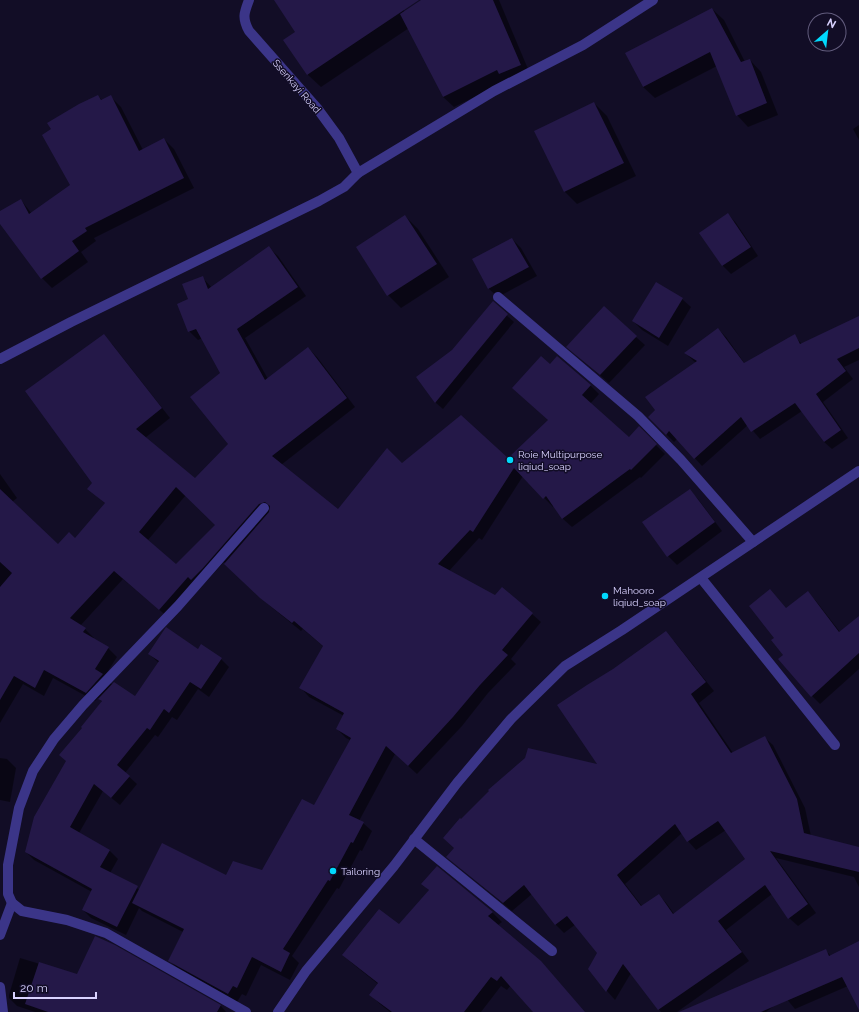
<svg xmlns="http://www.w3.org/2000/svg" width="859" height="1012" font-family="Raleway,sans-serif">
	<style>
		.shadow { fill: #0007; fill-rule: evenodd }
		.building { fill: #241848; fill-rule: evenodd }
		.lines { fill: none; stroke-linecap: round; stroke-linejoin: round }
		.street { stroke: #3b3588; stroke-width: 10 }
		.poi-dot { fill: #00d9fd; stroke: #120d26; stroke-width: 1.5 }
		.labels { text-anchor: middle; stroke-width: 3; stroke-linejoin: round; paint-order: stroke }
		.street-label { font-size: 10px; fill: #d9d2ff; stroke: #120d26 }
		.poi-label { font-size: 10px; fill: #d9d2ff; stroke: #120d26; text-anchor: start }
	</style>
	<rect width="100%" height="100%" fill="#120d26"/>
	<g class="shadow">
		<polygon points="275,0 397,0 405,12 422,0 499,0 531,76 507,81 454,107 443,97 409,28 321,87 308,75 284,40 297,32"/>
		<polygon points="712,9 724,20 745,62 750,60 761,72 778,115 748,127 737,115 717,66 655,98 643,87 626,54"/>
		<polygon points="98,96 103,101 111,97 121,107 143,150 164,139 174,149 194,188 94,238 96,241 81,252 88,262 52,288 42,278 0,222 0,212 21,200 32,214 72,185"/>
		<polygon points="594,103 607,116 636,176 577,204 564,191"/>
		<polygon points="859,125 859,140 853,129"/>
		<polygon points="728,214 736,223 758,256 731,274 722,265"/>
		<polygon points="405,216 418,229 449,277 401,308 388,295"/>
		<polygon points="512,239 521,248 537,276 498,297 489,289 473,260"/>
		<path d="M 269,248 L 278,256 L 306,296 L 245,338 L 268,379 L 308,348 L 317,357 L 355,407 L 281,465 L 338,511 L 402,464 L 508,459 L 549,420 L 551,365 L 590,385 L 599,394 L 590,404 L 629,438 L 639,428 L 665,454 L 641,478 L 640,477 L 572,527 L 563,519 L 554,506 L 553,507 L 523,476 L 482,540 L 479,538 L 449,571 L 495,597 L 532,614 L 541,622 L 511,659 L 516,664 L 488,693 L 462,726 L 417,774 L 395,754 L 359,821 L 363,823 L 372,831 L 362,851 L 360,850 L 339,889 L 337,888 L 292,956 L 299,963 L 290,980 L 261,965 L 246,996 L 242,994 L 237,1002 L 178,969 L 169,960 L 183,932 L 142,911 L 139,908 L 126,935 L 91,918 L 83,910 L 92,892 L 34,860 L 26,852 L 84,728 L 102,702 L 98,698 L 95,701 L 53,678 L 44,696 L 23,684 L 0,723 L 0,474 L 17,498 L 12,502 L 58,546 L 75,539 L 106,504 L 89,489 L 93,483 L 104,336 L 112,344 L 170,418 L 145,438 L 195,480 L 229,444 L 222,374 L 203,338 L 198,340 L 189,331 L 189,300 L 202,277 L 212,288 ZM 186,495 L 216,525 L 176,565 L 148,540 ZM 224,562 L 270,606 L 301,631 L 303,629 L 324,647 L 301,688 L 309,697 L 344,716 L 337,729 L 346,738 L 350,740 L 315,807 L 262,871 L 140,890 L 110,873 L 118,859 L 110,851 L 79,833 L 103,791 L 120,805 L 137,784 L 125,773 L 155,735 L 158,737 L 172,717 L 177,720 L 198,689 L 209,697 L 229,667 L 221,659 L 201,646 L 198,650 L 149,654 L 159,663 L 136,697 L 113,685 L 104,677 L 117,657 L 108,648 L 93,639 L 94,638 L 85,629 L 80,626 L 123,579 L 169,618 L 200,588 Z"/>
		<polygon points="682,299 691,307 668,346 642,330 633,321"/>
		<polygon points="493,303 514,322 443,409 436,403 417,377 453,351"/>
		<polygon points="859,317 859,360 844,367 853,379 823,402 848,438 832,449 824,442 802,411 760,439 748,425 702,466 677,439 674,442 649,417 696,363 685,353 718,329 726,337 745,364 794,336 802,344"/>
		<polygon points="636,337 645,345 609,383 576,355"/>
		<polygon points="689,490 698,499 722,531 677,565 668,556 644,522"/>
		<polygon points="808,593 816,601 840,632 859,617 859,669 820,704 812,696 784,655 776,638 786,609"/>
		<path d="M 674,641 L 714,691 L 699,703 L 733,753 L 764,737 L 773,745 L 805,808 L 811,836 L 859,848 L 859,887 L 854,877 L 776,858 L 816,913 L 798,926 L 789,918 L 772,894 L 726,930 L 749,961 L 677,1012 L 661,1012 L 631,973 L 615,1000 L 607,991 L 589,969 L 598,953 L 576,924 L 564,933 L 556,925 L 532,894 L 512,911 L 456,865 L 447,857 L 455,848 L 461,820 L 600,766 ZM 726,830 L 747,859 L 674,914 L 667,904 L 659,895 L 642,906 L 625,884 L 682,833 L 688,841 L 696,850 Z"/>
		<polygon points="0,758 7,759 16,768 10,802 0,800"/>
		<polygon points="423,884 492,912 502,922 498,925 572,1012 534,1012 511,985 507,990 501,986 481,1012 390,1012 380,1004 371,995 378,984 353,964 343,955 399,926 430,891"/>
		<polygon points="859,942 859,1008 848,986 795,1009 785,997 766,1012 682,1012 825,950 831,956"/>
		<polygon points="114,946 221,1006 226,1012 35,1012 17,1006 9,998 9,995 20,958 77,975"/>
	</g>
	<g class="building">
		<polygon points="274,0 419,0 307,75 283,40 295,32"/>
		<polygon points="421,0 493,0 521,65 499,74 497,70 443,97 400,14"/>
		<polygon points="712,8 741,62 750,59 767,103 736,116 710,52 643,87 625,53"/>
		<polygon points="98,95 101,100 111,95 139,151 164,138 184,178 85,228 87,231 72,241 79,251 41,279 0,224 0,211 21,199 29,214 70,185 42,135 51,129 47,123 79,104"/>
		<polygon points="594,102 624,163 564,192 534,131"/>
		<polygon points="728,213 751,247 722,266 699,233"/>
		<polygon points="405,215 437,264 387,296 356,247"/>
		<polygon points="512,238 529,267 488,289 472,259"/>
		<path d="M 269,246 L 298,287 L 237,329 L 265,380 L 308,347 L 347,398 L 272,456 L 338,509 L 387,448 L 402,463 L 461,415 L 508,458 L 548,420 L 512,388 L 541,356 L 550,364 L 557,356 L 591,385 L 582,395 L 629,437 L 639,426 L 657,444 L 631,470 L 630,469 L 562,519 L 546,496 L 543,499 L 514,468 L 473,532 L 470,530 L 438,564 L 495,595 L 502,587 L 533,613 L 502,650 L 508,655 L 480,685 L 453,717 L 408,766 L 386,746 L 349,815 L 364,822 L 353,843 L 351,842 L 330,881 L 328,880 L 283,949 L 290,953 L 281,972 L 252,957 L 237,988 L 233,986 L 228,994 L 168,961 L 184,929 L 132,903 L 162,843 L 226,875 L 233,861 L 262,870 L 302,799 L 314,805 L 351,738 L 336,729 L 344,713 L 299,688 L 323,646 L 294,621 L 292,623 L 260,598 L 224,564 L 269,512 L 270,506 L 265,502 L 259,504 L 203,568 L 191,580 L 188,577 L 159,610 L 114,571 L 70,618 L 86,628 L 83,632 L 109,647 L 95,669 L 103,674 L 86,693 L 44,670 L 35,688 L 14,676 L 0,700 L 0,587 L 12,573 L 0,562 L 0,489 L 58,544 L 69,532 L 75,538 L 105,503 L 87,489 L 92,483 L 25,391 L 104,334 L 162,408 L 136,429 L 195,478 L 228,444 L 190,397 L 220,373 L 196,329 L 188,332 L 177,304 L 188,299 L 182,284 L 203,276 L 208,289 ZM 176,487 L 215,525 L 176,564 L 139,532 Z"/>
		<polygon points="656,282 683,298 659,338 632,321"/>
		<polygon points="493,301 508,314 435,403 416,377 452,350"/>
		<polygon points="604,306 637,336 600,375 566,347"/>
		<polygon points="859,316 859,348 837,359 846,371 816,394 841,430 824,442 795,403 751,432 741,417 694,459 669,431 666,435 648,417 655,410 645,397 697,361 684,353 718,328 744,363 795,334 800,344"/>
		<polygon points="690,489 715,522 667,557 642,522"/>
		<polygon points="770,589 786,608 808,591 839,632 859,616 859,653 811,697 778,659 783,655 771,640 774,638 749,606"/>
		<polygon points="166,627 198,649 201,644 222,658 201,689 190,682 169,713 164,709 150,730 147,728 117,765 130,776 111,798 94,784 70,827 110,850 100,867 138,886 117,927 82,910 92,889 25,852 34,817 66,761 59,755 82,728 81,727 102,701 98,699 114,682 135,696 159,661 148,654"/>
		<path d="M 666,631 L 706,682 L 691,694 L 731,753 L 765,736 L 797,799 L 804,833 L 859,847 L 859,872 L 770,851 L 808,904 L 788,919 L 765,885 L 718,921 L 742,952 L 658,1010 L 623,964 L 606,992 L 588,969 L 597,953 L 567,916 L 555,925 L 524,885 L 503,903 L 446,857 L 454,848 L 443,838 L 460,818 L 461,819 L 489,791 L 488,790 L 525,758 L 528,748 L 597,764 L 557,705 L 587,685 L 613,669 ZM 718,821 L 745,859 L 673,914 L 659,894 L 641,906 L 617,875 L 675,824 L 687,842 Z"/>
		<polygon points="437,866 493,912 488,916 541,961 585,1012 533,1012 501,976 497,981 491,977 464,1012 392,1012 369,995 378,983 342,955 379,909 399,924 429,890 421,884"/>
		<polygon points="95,936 115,945 221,1005 217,1012 48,1012 25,1004 39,962 77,974"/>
		<polygon points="859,941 859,1010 842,977 761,1012 679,1012 826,949 829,956"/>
	</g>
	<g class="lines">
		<g class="street">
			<path d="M 249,0 C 244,13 242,18 249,31 L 317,108 L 339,138 L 358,173"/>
			<polyline points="498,297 638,416 681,460 753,542"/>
			<polyline points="0,359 71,322 319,201 344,187 358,173 494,91 583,45 653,0"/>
			<polyline points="701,578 835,745"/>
			<polyline points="414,839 552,951"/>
			<polyline points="0,935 12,903"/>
			<polyline points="0,987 3,1012"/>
			<polyline points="246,1012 106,933 67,920 22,911 12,903 8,894 8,865 19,808 33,771 54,739 83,705 178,606 264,508"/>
			<polyline points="278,1012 306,971 394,866 457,783 511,719 565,666 622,630 859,471"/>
		</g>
	</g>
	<g class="poi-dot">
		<circle cx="510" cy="460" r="4"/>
		<circle cx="605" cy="596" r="4"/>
		<circle cx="333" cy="871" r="4"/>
	</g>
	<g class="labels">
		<g class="street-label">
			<text transform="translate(297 86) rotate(49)" y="4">Ssenkayi Road</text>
		</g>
		<g class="poi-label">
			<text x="518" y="458">Roie Multipurpose<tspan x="518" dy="12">liqiud_soap</tspan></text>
			<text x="613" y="594">Mahooro<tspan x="613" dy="12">liqiud_soap</tspan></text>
			<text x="341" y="875">Tailoring</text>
		</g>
	</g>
	<g transform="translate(827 32) rotate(28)"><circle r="19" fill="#120d26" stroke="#625c7d"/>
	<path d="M0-3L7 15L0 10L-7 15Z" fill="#00d9fd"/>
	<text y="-6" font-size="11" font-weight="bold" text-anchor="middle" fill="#d9d2ff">N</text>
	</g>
	<path d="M14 992v6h82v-6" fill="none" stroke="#d9d2ff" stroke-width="2"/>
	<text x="20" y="992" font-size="12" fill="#d9d2ff" stroke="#120d26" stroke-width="3" paint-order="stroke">20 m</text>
</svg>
